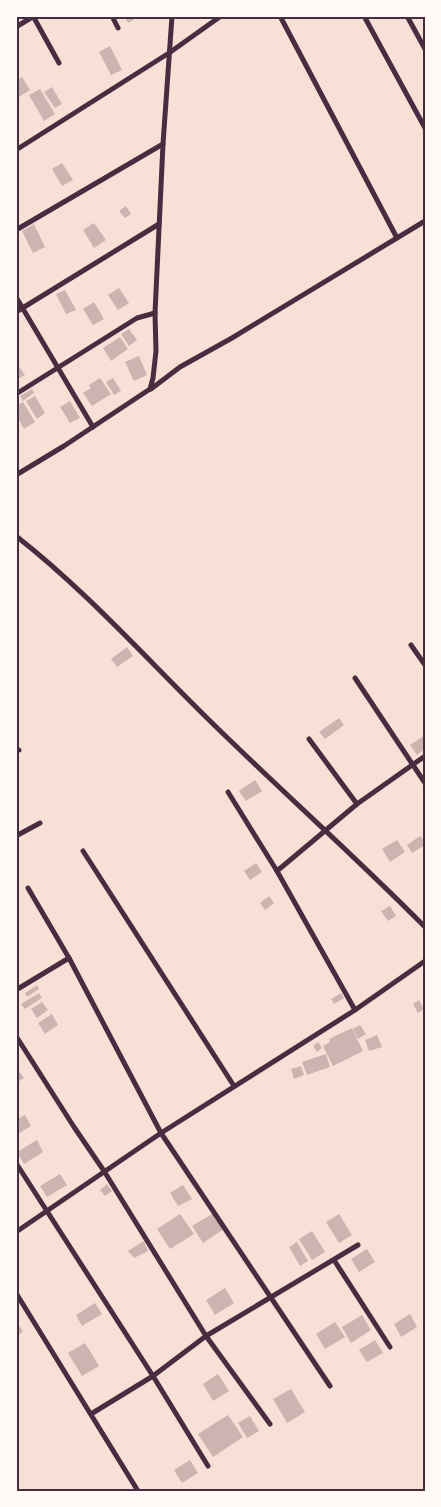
<svg xmlns="http://www.w3.org/2000/svg" width="441" height="1507" font-family="Overpass,sans-serif">
	<style>
		.building { fill: #ccb4b1 }
		.lines { fill: none; stroke-linecap: round; stroke-linejoin: round }
		.minor { stroke: #4a2c40; stroke-width: 5 }
		.neatline { fill: none; stroke: #4a2c40; stroke-width: 2 }
	</style>
	<rect width="100%" height="100%" fill="#f7e1d7"/>
	<g class="building">
		<polygon points="124,16 140,16 128,23"/>
		<polygon points="110,46 122,70 111,75 99,52"/>
		<polygon points="22,77 30,90 16,99 16,81"/>
		<polygon points="52,87 62,104 55,108 44,92"/>
		<polygon points="40,89 55,114 44,121 29,95"/>
		<polygon points="62,163 73,180 62,186 52,169"/>
		<polygon points="126,206 131,214 125,218 119,211"/>
		<polygon points="94,223 106,240 94,248 83,230"/>
		<polygon points="34,224 45,247 33,253 22,231"/>
		<polygon points="119,288 129,303 118,310 108,295"/>
		<polygon points="65,290 76,310 66,314 56,294"/>
		<polygon points="94,302 104,319 93,325 83,309"/>
		<polygon points="129,329 137,340 129,346 121,334"/>
		<polygon points="120,337 128,349 111,361 103,348"/>
		<polygon points="139,356 147,375 134,381 125,362"/>
		<polygon points="16,362 25,375 16,380"/>
		<polygon points="100,378 111,394 92,406 83,393 91,388 89,385"/>
		<polygon points="113,378 121,391 114,395 106,382"/>
		<polygon points="32,389 34,393 23,401 20,396"/>
		<polygon points="35,396 45,413 37,419 26,401"/>
		<polygon points="70,401 80,418 70,423 60,407"/>
		<polygon points="23,402 35,422 24,429 16,415 16,406"/>
		<polygon points="127,647 133,656 117,667 111,659"/>
		<polygon points="339,718 344,725 325,739 319,732"/>
		<polygon points="425,735 425,749 417,755 410,745"/>
		<polygon points="255,780 262,791 246,801 239,791"/>
		<polygon points="420,836 425,842 425,845 412,853 407,845"/>
		<polygon points="397,840 405,852 390,862 382,849"/>
		<polygon points="256,863 262,872 250,880 244,871"/>
		<polygon points="269,896 274,903 265,910 260,903"/>
		<polygon points="390,906 396,916 388,921 381,911"/>
		<polygon points="37,985 39,989 27,997 25,993"/>
		<polygon points="39,993 42,998 25,1009 21,1004"/>
		<polygon points="341,993 344,998 334,1004 331,999"/>
		<polygon points="419,1000 424,1009 418,1013 413,1004"/>
		<polygon points="42,1002 48,1010 37,1018 31,1009"/>
		<polygon points="52,1014 58,1025 45,1034 38,1023"/>
		<polygon points="360,1025 366,1034 358,1039 353,1029"/>
		<polygon points="352,1028 363,1051 333,1066 323,1046 330,1042 329,1039"/>
		<polygon points="377,1035 382,1047 369,1051 365,1040"/>
		<polygon points="318,1042 322,1048 317,1052 313,1046"/>
		<polygon points="326,1054 330,1067 307,1075 302,1062"/>
		<polygon points="301,1066 304,1075 294,1079 291,1069"/>
		<polygon points="16,1067 24,1078 16,1083"/>
		<polygon points="25,1115 31,1126 16,1135 16,1120"/>
		<polygon points="37,1140 43,1152 24,1164 17,1152"/>
		<polygon points="60,1174 67,1185 47,1197 40,1186"/>
		<polygon points="107,1184 112,1191 105,1196 100,1190"/>
		<polygon points="183,1185 192,1199 178,1206 170,1193"/>
		<polygon points="214,1213 224,1229 203,1243 192,1226"/>
		<polygon points="180,1214 194,1234 170,1249 157,1229"/>
		<polygon points="339,1214 352,1235 339,1243 326,1222"/>
		<polygon points="312,1231 325,1252 312,1260 299,1239"/>
		<polygon points="144,1241 148,1251 134,1258 128,1251"/>
		<polygon points="297,1242 308,1261 300,1266 289,1247"/>
		<polygon points="367,1249 375,1262 359,1272 351,1259"/>
		<polygon points="225,1288 234,1303 215,1315 206,1300"/>
		<polygon points="95,1303 102,1314 82,1326 76,1315"/>
		<polygon points="410,1314 417,1327 401,1337 394,1324"/>
		<polygon points="362,1315 371,1330 351,1343 342,1327"/>
		<polygon points="16,1320 23,1332 16,1336"/>
		<polygon points="335,1322 345,1337 325,1349 316,1334"/>
		<polygon points="375,1340 383,1353 367,1362 359,1350"/>
		<polygon points="85,1343 99,1366 82,1376 68,1353"/>
		<polygon points="218,1374 229,1391 213,1401 203,1384"/>
		<polygon points="291,1389 305,1412 287,1423 273,1399"/>
		<polygon points="228,1415 243,1437 213,1457 198,1434"/>
		<polygon points="250,1416 259,1431 247,1438 238,1423"/>
		<polygon points="190,1460 198,1473 182,1483 174,1470"/>
	</g>
	<g class="lines">
		<g class="minor">
			<polyline points="33,16 59,63"/>
			<polyline points="112,16 118,28"/>
			<polyline points="280,16 397,238"/>
			<polyline points="364,16 425,128"/>
			<polyline points="407,16 425,49"/>
			<polyline points="16,27 34,16"/>
			<polyline points="16,150 169,53 221,16"/>
			<polyline points="16,230 163,144"/>
			<polyline points="16,297 93,427"/>
			<polyline points="16,312 159,224"/>
			<polyline points="151,389 180,367 232,338 425,221"/>
			<polyline points="16,394 137,318 155,313"/>
			<polyline points="16,475 64,446 150,389 153,378 156,351 155,313 163,144 172,16"/>
			<path d="M 16,536 C 85,590 144,656 206,717 C 278,788 354,855 425,927"/>
			<polyline points="411,645 425,665"/>
			<polyline points="355,678 425,783"/>
			<polyline points="309,739 357,804"/>
			<polyline points="16,751 19,750"/>
			<polyline points="228,792 277,871 355,1010"/>
			<polyline points="16,836 40,823"/>
			<polyline points="83,851 234,1086"/>
			<polyline points="277,871 357,804 425,756"/>
			<polyline points="28,888 69,958 161,1133 330,1386"/>
			<polyline points="16,990 69,958"/>
			<polyline points="16,1036 74,1127 104,1171 206,1336 270,1424"/>
			<polyline points="16,1163 153,1376 208,1466"/>
			<polyline points="16,1232 161,1133 355,1010 425,961"/>
			<polyline points="334,1260 390,1347"/>
			<polyline points="16,1293 138,1491"/>
			<polyline points="91,1414 153,1376 206,1336 358,1245"/>
		</g>
	</g>
	<rect width="441" height="1507" fill="none" stroke="#fffaf5" stroke-width="35"/>
	<rect x="18" y="18" width="406" height="1472" class="neatline"/>
</svg>
